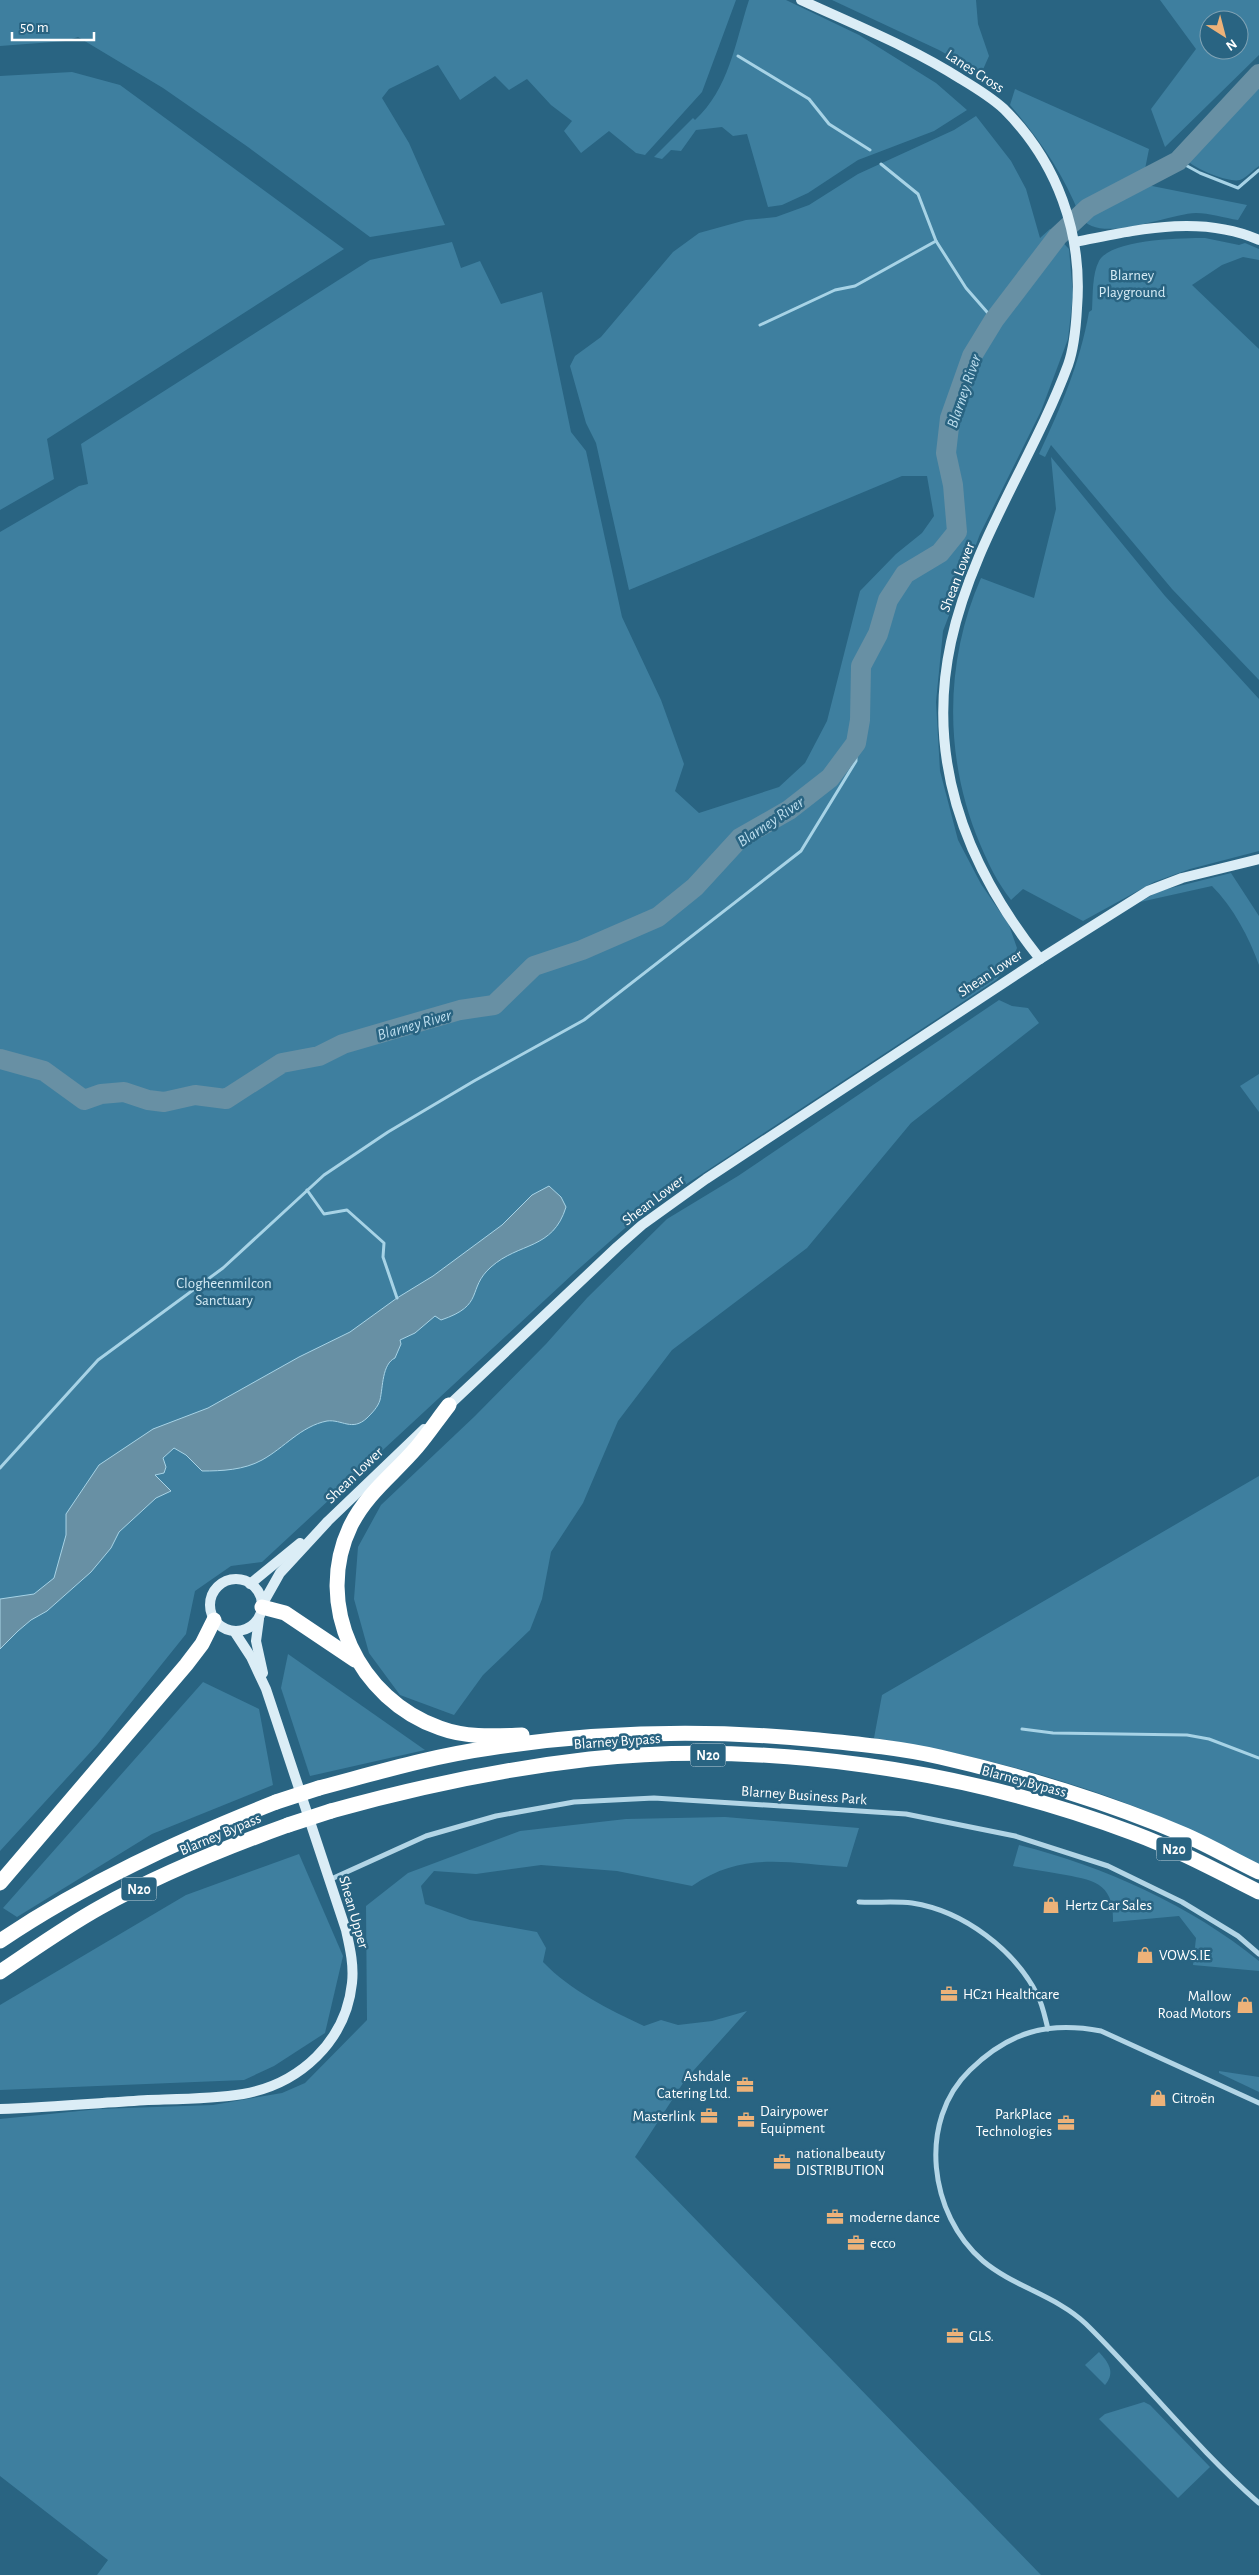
<svg xmlns="http://www.w3.org/2000/svg" width="1259" height="2575" font-family="'Alegreya Sans',sans-serif">
	<style>
		.green { fill: #3e7f9f; fill-rule: evenodd }
		.water { fill: #6890a4; stroke: #a7d3e6 }
		.lines { fill: none; stroke-linecap: round; stroke-linejoin: round }
		.stream { stroke: #a7d3e6; stroke-width: 3 }
		.river { stroke: #6890a4; stroke-width: 20 }
		.street { stroke: #b2d5e6; stroke-width: 5 }
		.secondary { stroke: #dbedf6; stroke-width: 10 }
		.highway { stroke: #fff; stroke-width: 15 }
		.highway-bridge { stroke: #fff; stroke-width: 15 }
		.labels { text-anchor: middle; stroke-width: 5; stroke-linejoin: round; paint-order: stroke }
		.shield { fill: #296482; stroke: #bfd0da; stroke-width: 1 }
		.shield-label { font-size: 14px; font-weight: bold; fill: #fff }
		.street-label { font-size: 15px; fill: #fff; stroke: #296482 }
		.park-label { font-size: 15px; fill: #d5ebf5; stroke: #296482 }
		.poi-label { font-size: 15px; fill: #fff; stroke: #296482; text-anchor: start }
		.water-label { font-size: 16px; font-style: italic; fill: #bddeee; stroke: #296482 }
	</style>
	<rect width="100%" height="100%" fill="#296482"/>
	<g class="green">
		<polygon points="0,0 736,0 702,92 645,155 636,153 609,131 581,153 564,131 572,121 551,105 527,79 509,90 495,76 460,100 438,65 389,89 382,98 409,143 445,225 370,237 248,147 163,88 78,37 66,41 0,46"/>
		<path d="M 749,0 L 786,0 L 859,35 L 936,83 L 967,110 L 934,131 L 858,160 L 808,193 L 782,205 L 768,207 L 747,134 L 733,136 L 722,127 L 696,130 L 681,151 L 671,150 L 662,159 L 654,157 L 693,118 L 695,120 C 729,89 735,43 749,0 Z"/>
		<polygon points="832,0 976,0 978,24 989,56 981,74 939,50"/>
		<path d="M 1160,0 L 1259,0 L 1259,55 L 1165,147 L 1151,109 L 1196,49 ZM 1209,20 L 1239,20 L 1239,50 L 1209,50 Z"/>
		<polygon points="72,72 120,85 344,249 47,439 54,479 0,510 0,76"/>
		<path d="M 1259,82 L 1259,166 C 1253,170 1246,178 1240,180 C 1228,183 1192,168 1186,159 L 1187,155 Z"/>
		<path d="M 1015,89 L 1149,149 L 1142,184 L 1247,205 L 1238,220 C 1225,218 1209,213 1196,213 C 1167,214 1097,246 1080,216 C 1063,173 1039,139 1010,105 Z"/>
		<polygon points="976,116 1011,161 1026,189 1040,238 1050,229 1069,249 1073,295 1068,339 1041,411 980,534 943,631 936,702 940,771 958,840 981,884 1009,925 1017,948 1010,965 996,980 641,1214 574,1273 262,1562 231,1566 195,1591 186,1634 97,1745 0,1851 0,532 79,486 88,484 81,444 370,260 452,242 461,268 480,261 501,304 542,292 571,432 586,451 622,617 661,700 684,764 675,791 699,813 779,787 805,763 827,721 860,591 896,554 922,533 934,516 927,476 902,476 629,590 596,443 586,423 570,366 575,356 601,337 673,252 699,233 746,220 776,217 809,205 858,174 954,130"/>
		<path d="M 1205,238 L 1239,245 L 1245,243 L 1259,249 L 1259,260 L 1243,257 L 1222,265 L 1192,285 L 1259,349 L 1259,680 L 1172,589 L 1051,445 L 1045,457 L 1039,454 C 1061,407 1080,363 1089,312 L 1092,310 C 1093,295 1092,274 1099,261 C 1111,239 1182,238 1205,238 Z"/>
		<path d="M 1051,457 L 1165,596 L 1259,699 L 1259,851 L 1190,869 L 1154,882 L 1083,921 L 1023,889 L 1011,900 C 997,882 989,865 980,844 C 944,759 944,662 981,578 L 1034,598 L 1056,509 Z"/>
		<path d="M 1231,873 L 1259,916 L 1259,965 C 1249,937 1233,907 1212,886 L 1140,902 L 1159,891 Z"/>
		<polygon points="999,1000 1012,1006 1028,1008 1039,1023 911,1123 807,1248 672,1350 618,1421 583,1503 551,1552 542,1599 530,1630 483,1675 454,1715 400,1695 369,1653 354,1599 358,1547 381,1505 475,1416 546,1344 587,1298 667,1219 738,1176"/>
		<polygon points="1259,1074 1259,1112 1240,1086"/>
		<path d="M 1259,1476 L 1259,1865 C 1235,1853 1212,1840 1188,1829 C 1090,1784 980,1755 874,1738 L 882,1695 Z"/>
		<polygon points="288,1654 425,1750 310,1776 281,1688"/>
		<polygon points="203,1682 259,1709 273,1785 152,1834 17,1917 3,1908"/>
		<path d="M 725,1817 L 859,1828 L 847,1867 C 789,1864 744,1850 692,1886 L 617,1871 L 541,1865 L 476,1874 L 434,1871 L 421,1886 L 425,1904 L 470,1920 L 537,1932 L 546,1948 L 543,1962 C 571,1991 608,2009 644,2026 L 661,2020 L 678,2025 L 712,2021 L 747,2011 L 685,2080 L 635,2157 L 1041,2575 L 97,2575 L 108,2560 L 0,2476 L 0,2119 L 99,2109 L 213,2105 L 282,2093 L 305,2083 L 367,2020 L 366,1906 L 408,1873 L 520,1831 L 626,1819 Z"/>
		<path d="M 1019,1845 C 1105,1867 1190,1905 1259,1961 L 1259,1971 L 1193,1965 L 1196,1938 L 1179,1916 L 1113,1922 C 1114,1882 1093,1880 1060,1874 C 1044,1871 1028,1869 1013,1866 Z"/>
		<polygon points="299,1854 343,1956 325,2033 274,2066 244,2080 0,2090 0,2005 186,1895"/>
		<polygon points="1219,2071 1259,2077 1259,2092 1219,2073"/>
		<path d="M 1099,2352 C 1108,2362 1116,2372 1105,2385 L 1085,2365 Z"/>
		<polygon points="1144,2402 1150,2405 1210,2467 1178,2498 1099,2419 1105,2414"/>
	</g>
	<path class="water" d="M 549,1186 L 561,1197 L 566,1207 C 553,1250 519,1242 491,1267 C 466,1289 486,1305 441,1320 L 435,1316 L 415,1333 L 400,1340 L 401,1344 L 395,1358 C 382,1364 383,1387 380,1400 C 378,1407 372,1413 367,1418 C 352,1432 342,1419 327,1421 C 301,1426 284,1448 262,1460 C 244,1470 222,1471 202,1471 L 186,1455 L 174,1448 L 163,1458 L 166,1467 L 164,1473 L 155,1475 L 171,1491 L 156,1498 L 119,1532 L 111,1548 L 91,1572 L 47,1611 L 31,1620 L 18,1631 L 0,1649 L 0,1599 L 34,1594 L 54,1578 L 66,1535 L 66,1514 L 99,1465 L 153,1429 L 208,1408 L 299,1357 L 350,1332 L 397,1298 L 433,1276 L 502,1225 L 532,1195 Z"/>
	<g class="lines">
		<g class="stream">
			<polyline points="738,56 809,99 829,124 870,150"/>
			<polyline points="1178,161 1200,173 1238,188 1259,170"/>
			<polyline points="881,164 918,194 936,241 966,288 994,320"/>
			<polyline points="760,325 835,290 855,286 936,241"/>
			<polyline points="307,1190 324,1214 347,1210 384,1243 383,1257 397,1298"/>
			<polyline points="0,1468 98,1360 223,1268 324,1175 388,1132 474,1081 584,1020 801,851 856,761 856,743"/>
			<polyline points="1022,1729 1053,1733 1187,1735 1209,1739 1259,1758"/>
		</g>
		<polyline class="river" points="0,1059 44,1071 84,1100 101,1094 124,1092 148,1100 164,1102 195,1095 226,1099 282,1063 319,1056 343,1044 460,1010 494,1005 534,966 582,950 658,917 695,887 740,838 789,810 830,778 856,743 860,720 861,666 878,634 888,600 905,574 940,553 957,532 953,485 946,453 950,418 972,356 994,320 1058,236 1088,208 1178,161 1259,74"/>
		<g class="street">
			<polyline points="329,1880 426,1836 496,1816 574,1802 654,1798 906,1814 1015,1836 1108,1866 1182,1902 1238,1936 1259,1954"/>
			<path d="M 859,1902 C 876,1903 895,1901 912,1903 C 964,1911 1015,1950 1038,1996 C 1043,2006 1045,2018 1048,2029"/>
			<path d="M 1259,2103 L 1101,2031 C 1047,2021 1009,2032 970,2070 C 917,2121 929,2215 983,2261 C 1014,2287 1057,2296 1086,2324 C 1145,2382 1197,2449 1259,2503"/>
		</g>
		<g class="secondary">
			<path d="M 801,0 C 855,25 911,47 961,79 C 976,88 991,97 1004,109 C 1057,162 1083,233 1077,308 C 1076,327 1074,348 1068,365 C 1033,459 972,544 951,642 C 925,761 966,866 1040,959"/>
			<path d="M 1075,242 C 1136,230 1200,214 1259,240"/>
			<polyline points="445,1409 617,1247 642,1225 706,1179 1040,959 1148,891 1182,878 1259,859"/>
			<circle cx="236" cy="1605" r="26"/>
			<polyline points="250,1584 300,1543"/>
			<polyline points="262,1605 280,1573 328,1521 424,1429"/>
			<polyline points="259,1619 256,1641 263,1673"/>
			<path d="M 0,2109 C 49,2107 99,2103 148,2100 C 180,2099 212,2099 243,2094 C 300,2084 346,2041 352,1983 C 354,1965 350,1948 346,1930 L 266,1689 L 251,1657 L 234,1631"/>
		</g>
		<g class="highway">
			<path d="M 449,1405 C 438,1419 428,1434 417,1447 C 394,1474 367,1493 351,1525 C 312,1605 359,1700 440,1728 C 467,1738 495,1736 522,1735"/>
			<polyline points="262,1607 285,1613 355,1660"/>
			<path d="M 319,1788 C 376,1773 432,1756 490,1748 C 602,1731 707,1729 819,1740 C 859,1744 901,1748 940,1757 C 1019,1775 1111,1803 1185,1835 C 1210,1846 1234,1860 1259,1872"/>
			<path d="M 331,1811 C 417,1787 502,1769 590,1759 C 767,1740 967,1770 1133,1833 C 1176,1849 1217,1871 1259,1892"/>
			<polyline points="0,1883 186,1665 202,1644 214,1620"/>
			<path d="M 0,1941 C 86,1883 180,1840 276,1802"/>
			<path d="M 0,1972 C 33,1950 65,1927 99,1908 C 156,1876 227,1847 288,1825"/>
		</g>
		<g class="highway-bridge">
			<polyline points="276,1802 319,1788"/>
			<polyline points="288,1825 331,1811"/>
		</g>
	</g>
	<defs>
		<g id="shop-bare" transform="scale(1.35)"><path d="M-5-2.5h2.3a2.7 3.5 0 0 1 5.4 0H5L5.5 6h-11ZM-1.5-2.5h3a1.5 2.3 0 0 0-3 0Z" fill="#edb279" stroke="#296482" stroke-width="2.5" paint-order="stroke"/></g>
		<g id="office-bare" transform="scale(1.35)"><path d="M-6-3h4V-5.5h4V-3h4V5H-6ZM-1-4.5V-3h2v-1.5ZM-6 0V1H6V0Z" fill="#edb279" stroke="#296482" stroke-width="2.5" paint-order="stroke"/></g>
	</defs>
	<g fill-rule="evenodd">
		<use href="#shop-bare" x="1051" y="1905"/>
		<use href="#shop-bare" x="1145" y="1955"/>
		<use href="#office-bare" x="949" y="1994"/>
		<use href="#shop-bare" x="1245" y="2005"/>
		<use href="#office-bare" x="745" y="2085"/>
		<use href="#shop-bare" x="1158" y="2098"/>
		<use href="#office-bare" x="709" y="2116"/>
		<use href="#office-bare" x="746" y="2120"/>
		<use href="#office-bare" x="1066" y="2123"/>
		<use href="#office-bare" x="782" y="2162"/>
		<use href="#office-bare" x="835" y="2217"/>
		<use href="#office-bare" x="856" y="2243"/>
		<use href="#office-bare" x="955" y="2336"/>
	</g>
	<g class="labels">
		<g class="shield">
			<rect x="690.5" y="1743.5" width="35" height="23" rx="4"/>
			<rect x="1156.5" y="1837.5" width="35" height="23" rx="4"/>
			<rect x="121.5" y="1877.5" width="35" height="23" rx="4"/>
		</g>
		<g class="shield-label">
			<text x="708" y="1760">N20</text>
			<text x="1174" y="1854">N20</text>
			<text x="139" y="1894">N20</text>
		</g>
		<g class="street-label">
			<text transform="translate(975 71) rotate(33)" y="5">Lanes Cross</text>
			<text transform="translate(957 577) rotate(-69)" y="5">Shean Lower</text>
			<text transform="translate(990 973) rotate(-33)" y="5">Shean Lower</text>
			<text transform="translate(653 1200) rotate(-37)" y="5">Shean Lower</text>
			<text transform="translate(354 1475) rotate(-44)" y="5">Shean Lower</text>
			<text transform="translate(617 1741) rotate(-4)" y="5">Blarney Bypass</text>
			<text transform="translate(1024 1781) rotate(15)" y="5">Blarney Bypass</text>
			<text transform="translate(804 1795) rotate(4)" y="5">Blarney Business Park</text>
			<text transform="translate(220 1834) rotate(-23)" y="5">Blarney Bypass</text>
			<text transform="translate(354 1912) rotate(74)" y="5">Shean Upper</text>
		</g>
		<g class="park-label">
			<text x="1132" y="280">Blarney<tspan x="1132" dy="17">Playground</tspan></text>
			<text x="224" y="1288">Clogheenmilcon<tspan x="224" dy="17">Sanctuary</tspan></text>
		</g>
		<g class="poi-label">
			<text x="1065" y="1910">Hertz Car Sales</text>
			<text x="1159" y="1960">VOWS.IE</text>
			<text x="963" y="1999">HC21 Healthcare</text>
			<text x="1231" y="2001" text-anchor="end">Mallow<tspan x="1231" dy="17">Road Motors</tspan></text>
			<text x="731" y="2081" text-anchor="end">Ashdale<tspan x="731" dy="17">Catering Ltd.</tspan></text>
			<text x="1172" y="2103">Citroën</text>
			<text x="760" y="2116">Dairypower<tspan x="760" dy="17">Equipment</tspan></text>
			<text x="1052" y="2119" text-anchor="end">ParkPlace<tspan x="1052" dy="17">Technologies</tspan></text>
			<text x="695" y="2121" text-anchor="end">Masterlink</text>
			<text x="796" y="2158">nationalbeauty<tspan x="796" dy="17">DISTRIBUTION</tspan></text>
			<text x="849" y="2222">moderne dance</text>
			<text x="870" y="2248">ecco</text>
			<text x="969" y="2341">GLS.</text>
		</g>
		<g class="water-label">
			<text transform="translate(963 391) rotate(-71)" y="6">Blarney River</text>
			<text transform="translate(770 821) rotate(-34)" y="6">Blarney River</text>
			<text transform="translate(414 1024) rotate(-16)" y="6">Blarney River</text>
		</g>
	</g>
	<g transform="translate(1224 35) rotate(144)"><circle r="24" fill="#296482" stroke="#7fa2b4"/>
	<path d="M0-4L9 19L0 12L-9 19Z" fill="#edb279"/>
	<text y="-8" font-size="14" font-weight="bold" text-anchor="middle" fill="#ffffff">N</text>
	</g>
	<path d="M12 32v8h82v-8" fill="none" stroke="#ffffff" stroke-width="2.5"/>
	<text x="20" y="32" font-size="15" fill="#ffffff" stroke="#296482" stroke-width="4" paint-order="stroke">50 m</text>
</svg>
